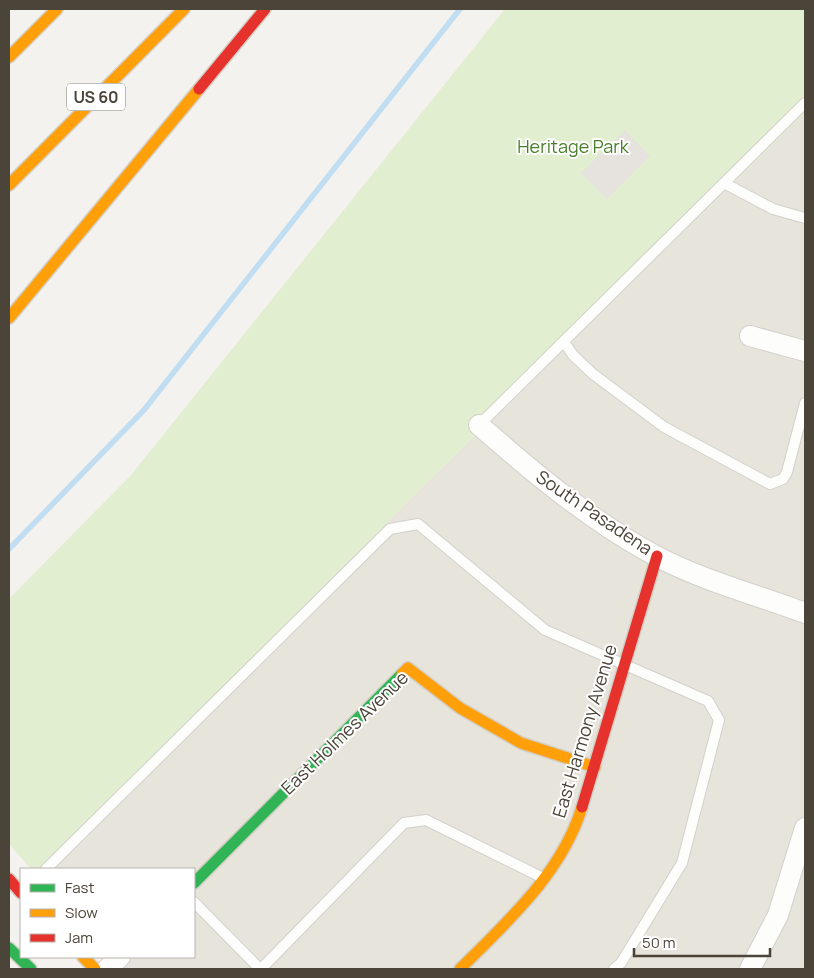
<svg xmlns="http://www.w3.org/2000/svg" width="814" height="978" font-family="Manrope,sans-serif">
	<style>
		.residential { fill: #e7e4dc }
		.green { fill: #e1eecf }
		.parking { fill: #e6e3df }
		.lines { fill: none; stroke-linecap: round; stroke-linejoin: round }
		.stream { stroke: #c0ddf1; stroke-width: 5.5 }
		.lane-casing { stroke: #d2d0cb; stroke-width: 12 }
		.street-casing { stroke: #d2d0cb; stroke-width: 22 }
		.fast-casing { stroke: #d3cfc5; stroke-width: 14 }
		.slow-casing { stroke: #d3cfc5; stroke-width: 14 }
		.jam-casing { stroke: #d3cfc5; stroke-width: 14 }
		.lane { stroke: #fdfdfc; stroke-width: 10 }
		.street { stroke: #fdfdfc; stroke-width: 20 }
		.fast { stroke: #30b455; stroke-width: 11 }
		.slow { stroke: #ff9f0a; stroke-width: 11 }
		.jam { stroke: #e5322d; stroke-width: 11 }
		.labels { text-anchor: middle; stroke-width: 4; stroke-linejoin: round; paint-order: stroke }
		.shield { fill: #fff; stroke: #817c74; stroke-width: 1 }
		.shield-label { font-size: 16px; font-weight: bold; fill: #4b4439 }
		.park-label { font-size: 18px; fill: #4a7f2a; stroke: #fff }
		.street-label { font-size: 18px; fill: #4b4439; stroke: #fff }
	</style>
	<rect width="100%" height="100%" fill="#f4f2ee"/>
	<polygon class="residential" points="805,113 805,969 117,969 106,957 194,957 194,869 54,869 408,501"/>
	<polygon class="green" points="505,9 805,9 805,113 408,501 54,869 31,869 9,844 9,599 131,475"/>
	<polygon class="parking" points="625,130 650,156 607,199 581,173"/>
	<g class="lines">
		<polyline class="stream" points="9,549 144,410 460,9"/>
		<g class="lane-casing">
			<g id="lane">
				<polyline points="724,183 773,209 805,218"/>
				<polyline points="564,342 573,355 593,374 664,427 770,484 783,479 787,472 805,403"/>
				<polyline points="479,425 805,103"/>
				<polyline points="46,869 390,529 418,524 545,630 708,701 719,720 682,863 621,963 614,969"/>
				<polyline points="194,902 260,969"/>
				<polyline points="261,969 404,823 426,820 543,878"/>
			</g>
		</g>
		<g class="street-casing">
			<g id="street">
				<polyline points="750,336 805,351"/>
				<path d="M 479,425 C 535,474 591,521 656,556 C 701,580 757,595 805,613"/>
				<polyline points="107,969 120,957"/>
				<polyline points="750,969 778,915 805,828"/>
			</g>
		</g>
		<g class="fast-casing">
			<g id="fast">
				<polyline points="194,883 402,674"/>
				<polyline points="9,948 31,969"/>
			</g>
		</g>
		<g class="slow-casing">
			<g id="slow">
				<polyline points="9,57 57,9"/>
				<polyline points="9,185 184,9"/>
				<polyline points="9,318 199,89"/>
				<polyline points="402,674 408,668 460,708 521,743 595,767"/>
				<polyline points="83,957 95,969"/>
				<path d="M 460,969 C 507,922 562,873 582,807"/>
			</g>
		</g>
		<g class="jam-casing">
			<g id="jam">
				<polyline points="199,89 265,9"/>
				<polyline points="582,807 657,556"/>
				<polyline points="9,879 21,893"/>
			</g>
		</g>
		<use href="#lane" class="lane"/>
		<use href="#street" class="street"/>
		<use href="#fast" class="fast"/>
		<use href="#slow" class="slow"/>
		<use href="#jam" class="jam"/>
	</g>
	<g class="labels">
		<rect class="shield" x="67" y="83.5" width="58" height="27" rx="4"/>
		<g class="shield-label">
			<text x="96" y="103">US 60</text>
		</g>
		<g class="park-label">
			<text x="573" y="153">Heritage Park</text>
		</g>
		<g class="street-label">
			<text transform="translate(594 513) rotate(34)" y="6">South Pasadena</text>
			<text transform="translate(585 731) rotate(-73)" y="6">East Harmony Avenue</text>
			<text transform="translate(345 733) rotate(-44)" y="6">East Holmes Avenue</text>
		</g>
	</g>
	<rect width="814" height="978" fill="none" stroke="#4b4439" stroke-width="20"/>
	<rect x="20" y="868" width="175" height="90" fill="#ffffff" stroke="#b7b4b0"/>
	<rect x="30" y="884" width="25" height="8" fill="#30b455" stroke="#b7b4b0"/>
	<text x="65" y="893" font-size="15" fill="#4b4439">Fast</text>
	<rect x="30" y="909" width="25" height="8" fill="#ff9f0a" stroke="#b7b4b0"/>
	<text x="65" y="918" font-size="15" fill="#4b4439">Slow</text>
	<rect x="30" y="934" width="25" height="8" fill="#e5322d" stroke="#b7b4b0"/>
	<text x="65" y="943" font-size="15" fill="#4b4439">Jam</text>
	<path d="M634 948v8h136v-8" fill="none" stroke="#4b4439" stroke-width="2.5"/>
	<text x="642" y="948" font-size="15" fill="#4b4439" stroke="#ffffff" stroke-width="4" paint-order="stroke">50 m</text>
</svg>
